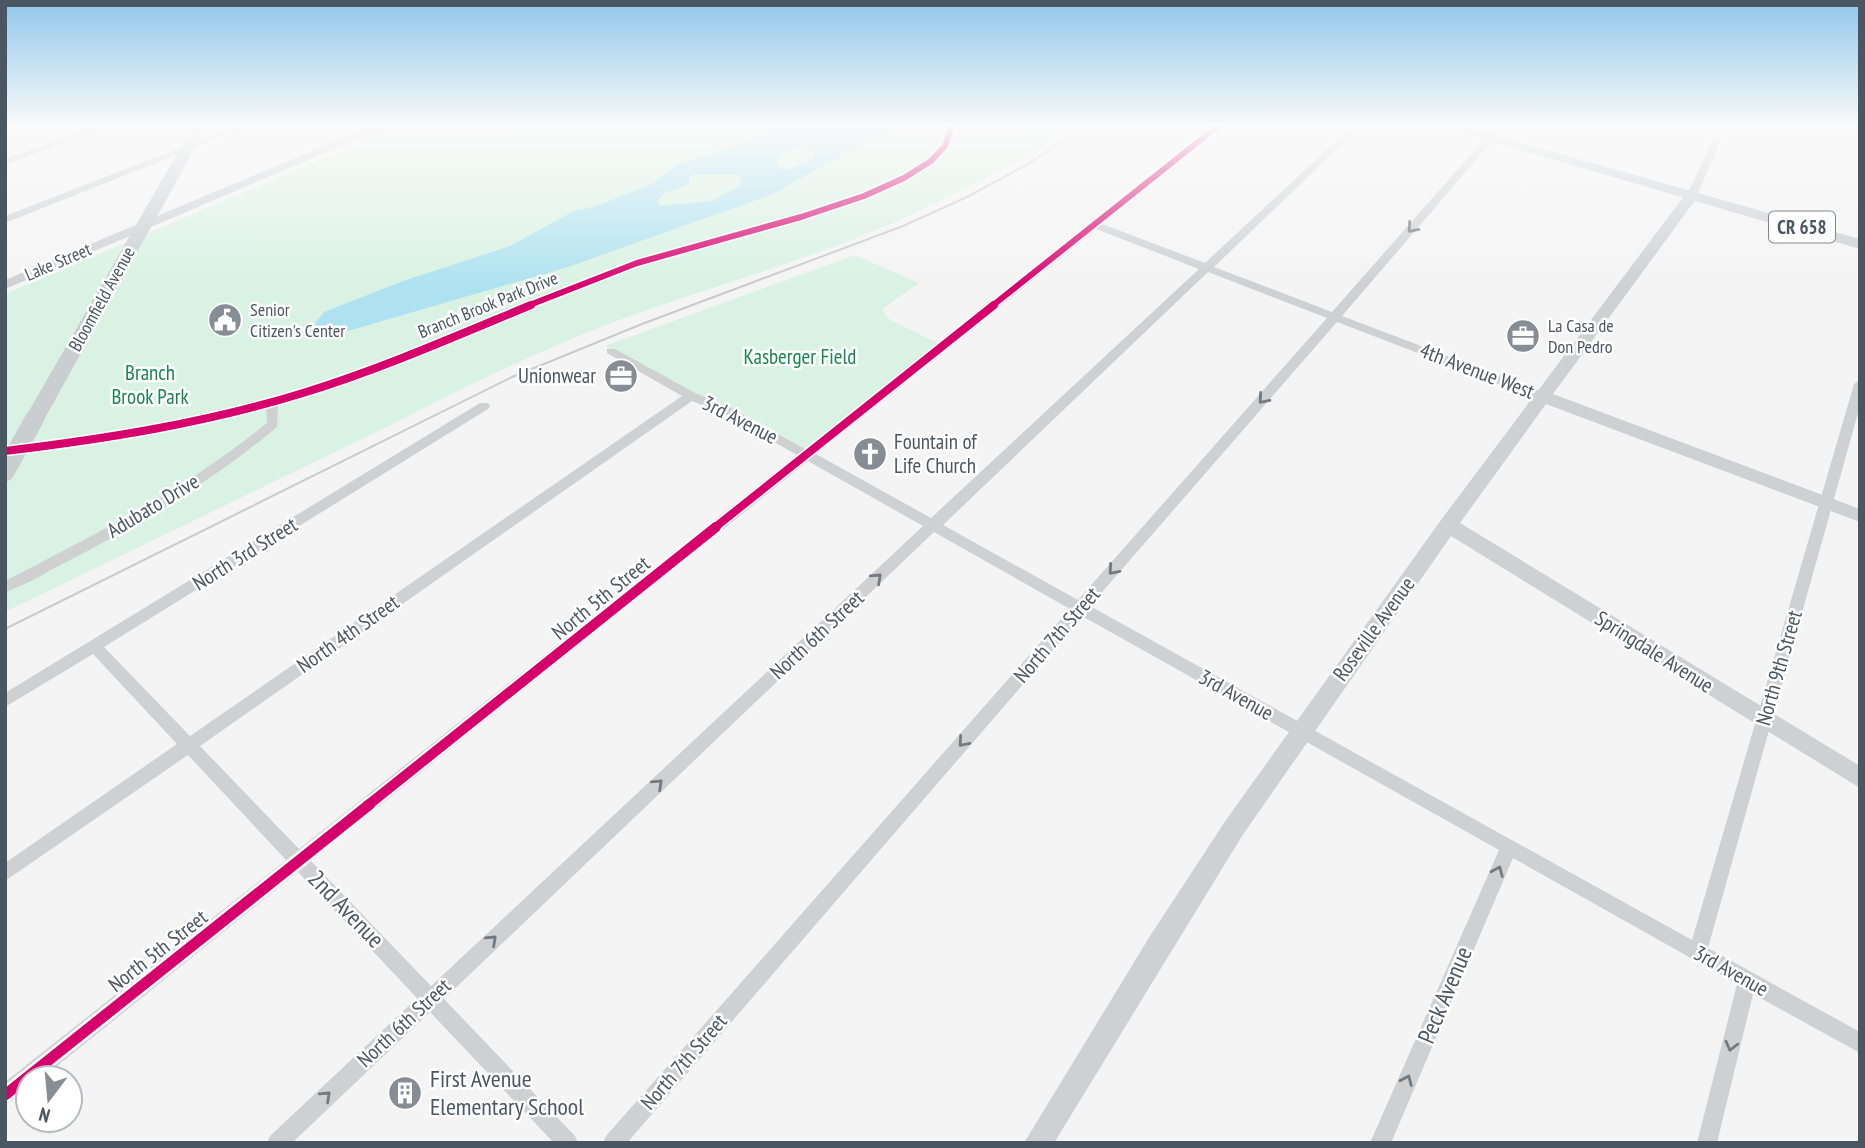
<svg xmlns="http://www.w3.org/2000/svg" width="1865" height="1148" font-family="'PT Sans Narrow',sans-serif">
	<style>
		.green { fill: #d9f2e3 }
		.water { fill: #aee2f0; fill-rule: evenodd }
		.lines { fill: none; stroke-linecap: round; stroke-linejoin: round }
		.street { fill: #ced0d2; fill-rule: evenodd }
		.secondary { fill: #ced0d4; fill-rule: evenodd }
		.primary { fill: #caced1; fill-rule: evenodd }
		.tram { stroke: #c9cacc; stroke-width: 2 }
		.primary-bridge { stroke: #caced1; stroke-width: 19 }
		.cycleway-far3-casing { stroke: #fff; stroke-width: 9 }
		.cycleway-far2-casing { stroke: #fff; stroke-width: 11 }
		.cycleway-far1-casing { stroke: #fff; stroke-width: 14 }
		.cycleway-casing { stroke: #fff; stroke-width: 16 }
		.cycleway-far3 { stroke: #d6006c; stroke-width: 6 }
		.cycleway-far2 { stroke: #d6006c; stroke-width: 8 }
		.cycleway-far1 { stroke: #d6006c; stroke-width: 10 }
		.cycleway { stroke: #d6006c; stroke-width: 11 }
		.oneway { stroke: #727b83 }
		.labels { text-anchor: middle; stroke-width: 5; stroke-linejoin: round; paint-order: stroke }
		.far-street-label { font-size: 18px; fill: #4a5661; stroke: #fff }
		.far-poi-label { font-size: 18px; fill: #4a5661; stroke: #fff; text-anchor: start }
		.shield { fill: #fff; stroke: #808990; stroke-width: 2 }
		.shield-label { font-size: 19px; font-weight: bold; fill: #4a5661 }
		.park-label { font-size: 21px; fill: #17864f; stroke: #fff }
		.street-label { font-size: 21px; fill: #4a5661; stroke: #fff }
		.poi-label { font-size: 21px; fill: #4a5661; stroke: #fff; text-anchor: end }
		.near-street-label { font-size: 24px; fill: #4a5661; stroke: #fff }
		.near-poi-label { font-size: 24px; fill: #4a5661; stroke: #fff; text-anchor: start }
	</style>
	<rect width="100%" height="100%" fill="#f4f4f4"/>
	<g class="green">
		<path d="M 399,126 L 1073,126 C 1011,167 944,201 876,230 C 788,267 695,291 606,325 C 534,353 464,387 395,423 L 5,612 L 5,294 Z"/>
		<polygon points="855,255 919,283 882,309 890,320 942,345 805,449 740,411 693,395 605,346"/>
	</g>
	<path class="water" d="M 775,126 L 894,126 L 773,194 L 568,267 L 317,340 L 309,331 L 324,312 L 403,281 L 510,246 L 574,211 L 597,206 L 656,182 L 676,165 L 743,143 ZM 806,145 L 815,153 L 814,158 C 804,164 796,168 784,170 L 776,164 L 785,152 ZM 693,174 L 734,174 L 741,178 L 739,186 L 712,201 L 660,206 L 657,202 L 663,194 L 689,184 L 689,178 Z"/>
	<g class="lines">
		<g class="street">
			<polygon points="96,126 109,126 5,165 5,159"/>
			<polygon points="236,126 249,126 5,223 5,216"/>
			<path d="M 948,126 L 956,126 C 950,155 928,169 904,182 C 821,224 727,235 640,265 C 518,308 403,369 278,404 L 277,427 C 214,480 142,523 68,561 C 48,571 27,585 5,592 L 5,581 C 96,534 188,488 267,423 L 266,407 C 180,430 93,445 5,455 L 5,447 C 103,435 202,419 296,392 C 411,358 518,302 631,262 C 717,231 810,220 893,180 C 918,168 941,154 948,126 Z"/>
			<path d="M 1212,126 L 1222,126 L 1102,224 L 1205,263 L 1352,126 L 1361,126 L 1214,267 L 1332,312 L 1496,126 L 1505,126 L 1342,316 L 1548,394 L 1550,397 L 1548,400 L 1540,400 L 1337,322 L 1090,606 L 1692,940 L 1854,384 L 1860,380 L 1860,406 L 1708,948 L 1860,1032 L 1860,1053 L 1753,994 L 1717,1143 L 1697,1143 L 1737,984 L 1513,858 L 1391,1143 L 1370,1143 L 1499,850 L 1082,616 L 627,1143 L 603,1143 L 606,1136 L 1070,609 L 934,532 L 444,999 L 575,1136 L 578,1143 L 554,1143 L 430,1012 L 292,1143 L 267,1143 L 270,1136 L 417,998 L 298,872 L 42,1078 L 28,1078 L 28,1089 L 5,1105 L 5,1082 L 286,860 L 188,755 L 5,881 L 5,863 L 177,744 L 93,654 L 5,707 L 5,693 L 480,403 L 488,403 L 490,406 L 488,409 L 104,647 L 190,736 L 682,396 L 607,353 L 607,349 L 615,349 L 695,393 L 732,408 L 805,449 ZM 1096,229 L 1199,269 L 931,518 L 816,454 ZM 1208,272 L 1327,318 L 1078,600 L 943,525 ZM 692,401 L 724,414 L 797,455 L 299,849 L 200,746 ZM 808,461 L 923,526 L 431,986 L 311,861 Z"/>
			<polygon points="1719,126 1727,126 1697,195 1689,197 1687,195"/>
		</g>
		<g class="secondary">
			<polygon points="371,126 388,126 5,289 5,280"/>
			<polygon points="1692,191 1699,195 1553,394 1860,509 1860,522 1546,404 1460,523 1860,766 1860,788 1451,536 1242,836 1054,1143 1024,1143 1150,936 1226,820 1441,520 1687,192"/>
		</g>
		<g class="primary">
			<polygon points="193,126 207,126 45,418 42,423 28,423 25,418"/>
			<polygon points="1438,126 1462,126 1860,239 1860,249"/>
		</g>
		<polyline class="tram" points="5,629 512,377 642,324 903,226 967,197 1028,164 1087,126"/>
		<polyline class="primary-bridge" points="5,472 35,418"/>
		<g class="cycleway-far3-casing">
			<g id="cycleway-far3">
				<polyline points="527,306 637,263 801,217 864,196 904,178 931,161 945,146 952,126"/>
				<polyline points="992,306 1218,126"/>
			</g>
		</g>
		<g class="cycleway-far2-casing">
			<g id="cycleway-far2">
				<path d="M 5,451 C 105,439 206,423 303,393 C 381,369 456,336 531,305"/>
				<polyline points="713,529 994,305"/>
			</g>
		</g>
		<g class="cycleway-far1-casing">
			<polyline id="cycleway-far1" points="367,806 716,527"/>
		</g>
		<g class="cycleway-casing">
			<polyline id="cycleway" points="5,1095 370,804"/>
		</g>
		<use href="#cycleway-far3" class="cycleway-far3"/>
		<use href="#cycleway-far2" class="cycleway-far2"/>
		<use href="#cycleway-far1" class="cycleway-far1"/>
		<use href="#cycleway" class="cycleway"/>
	</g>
	<defs><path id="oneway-chevron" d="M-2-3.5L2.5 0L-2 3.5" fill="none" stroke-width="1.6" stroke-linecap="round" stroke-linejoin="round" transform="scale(1.75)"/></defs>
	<g class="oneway">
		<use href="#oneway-chevron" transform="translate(1412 228) rotate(131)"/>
		<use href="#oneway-chevron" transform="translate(1263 399) rotate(131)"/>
		<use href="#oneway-chevron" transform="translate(1113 570) rotate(131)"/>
		<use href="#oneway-chevron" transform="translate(877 578) rotate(-43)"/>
		<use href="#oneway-chevron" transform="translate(963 742) rotate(131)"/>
		<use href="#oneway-chevron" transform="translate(658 784) rotate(-43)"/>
		<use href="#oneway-chevron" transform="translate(1498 871) rotate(-67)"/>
		<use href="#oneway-chevron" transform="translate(492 940) rotate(-43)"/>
		<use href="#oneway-chevron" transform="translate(1731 1046) rotate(104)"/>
		<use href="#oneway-chevron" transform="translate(1407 1080) rotate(-67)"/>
		<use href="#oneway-chevron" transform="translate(326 1096) rotate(-43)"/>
	</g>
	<linearGradient id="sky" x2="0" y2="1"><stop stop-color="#91c6eb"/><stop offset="0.44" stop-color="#fafafa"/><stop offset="1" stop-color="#fafafa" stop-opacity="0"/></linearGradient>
	<rect width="1865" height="287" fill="url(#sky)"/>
	<defs>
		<g id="civic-disc" transform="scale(1.75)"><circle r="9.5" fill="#868d94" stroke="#fff"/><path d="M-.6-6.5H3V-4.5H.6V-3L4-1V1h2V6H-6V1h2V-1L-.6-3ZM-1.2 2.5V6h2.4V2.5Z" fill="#fff"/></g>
		<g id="office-disc" transform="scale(1.75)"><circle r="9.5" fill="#868d94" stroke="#fff"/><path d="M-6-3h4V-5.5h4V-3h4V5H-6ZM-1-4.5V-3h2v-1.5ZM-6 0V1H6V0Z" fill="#fff"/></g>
		<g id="church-disc" transform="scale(1.75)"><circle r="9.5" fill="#868d94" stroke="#fff"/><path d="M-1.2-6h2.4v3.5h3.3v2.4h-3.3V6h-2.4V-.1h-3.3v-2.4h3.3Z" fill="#fff"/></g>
		<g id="building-disc" transform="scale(1.75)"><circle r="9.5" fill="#868d94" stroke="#fff"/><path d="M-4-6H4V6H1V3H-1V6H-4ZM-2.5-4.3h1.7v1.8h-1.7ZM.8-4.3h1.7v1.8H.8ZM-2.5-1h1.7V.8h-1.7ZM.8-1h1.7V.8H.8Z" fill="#fff"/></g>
	</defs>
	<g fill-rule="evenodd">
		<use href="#civic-disc" x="225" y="320"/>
		<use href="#office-disc" x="1523" y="336"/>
		<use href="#office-disc" x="621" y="376"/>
		<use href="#church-disc" x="870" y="454"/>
		<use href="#building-disc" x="405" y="1093"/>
	</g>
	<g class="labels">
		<g class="far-street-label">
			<text transform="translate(58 262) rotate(-23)" y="6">Lake Street</text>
			<text transform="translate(102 299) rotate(-61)" y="6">Bloomfield Avenue</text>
			<text transform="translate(488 305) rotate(-22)" y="6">Branch Brook Park Drive</text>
		</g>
		<g class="far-poi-label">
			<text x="250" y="316">Senior<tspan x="250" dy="21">Citizen's Center</tspan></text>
			<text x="1548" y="332">La Casa de<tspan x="1548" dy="21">Don Pedro</tspan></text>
		</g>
		<rect class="shield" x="1769" y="211.5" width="66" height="31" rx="5"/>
		<g class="shield-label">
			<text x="1802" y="234">CR 658</text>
		</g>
		<g class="park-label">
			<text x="800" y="364">Kasberger Field</text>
			<text x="150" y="380">Branch<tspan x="150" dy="24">Brook Park</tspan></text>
		</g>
		<g class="street-label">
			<text transform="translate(1477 371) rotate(21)" y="7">4th Avenue West</text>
			<text transform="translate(740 420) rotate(27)" y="7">3rd Avenue</text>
			<text transform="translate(153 506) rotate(-31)" y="7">Adubato Drive</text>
			<text transform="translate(245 554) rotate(-32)" y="7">North 3rd Street</text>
			<text transform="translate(601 598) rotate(-39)" y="7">North 5th Street</text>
			<text transform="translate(1374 629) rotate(-54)" y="7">Roseville Avenue</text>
			<text transform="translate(348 634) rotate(-35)" y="7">North 4th Street</text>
			<text transform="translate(817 635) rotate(-43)" y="7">North 6th Street</text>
			<text transform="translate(1057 635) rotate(-49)" y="7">North 7th Street</text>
			<text transform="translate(1654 652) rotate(32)" y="7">Springdale Avenue</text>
			<text transform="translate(1779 668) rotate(-74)" y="7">North 9th Street</text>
			<text transform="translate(1236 695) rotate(29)" y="7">3rd Avenue</text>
			<text transform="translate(158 951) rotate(-38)" y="7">North 5th Street</text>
			<text transform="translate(1731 971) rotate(29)" y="7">3rd Avenue</text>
			<text transform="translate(404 1023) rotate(-43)" y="7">North 6th Street</text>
			<text transform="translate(684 1062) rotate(-49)" y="7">North 7th Street</text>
		</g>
		<g class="poi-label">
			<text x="596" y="383">Unionwear</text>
			<text x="894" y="449" text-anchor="start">Fountain of<tspan x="894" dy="24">Life Church</tspan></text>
		</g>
		<g class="near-street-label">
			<text transform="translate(346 909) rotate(46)" y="8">2nd Avenue</text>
			<text transform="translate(1445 995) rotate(-67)" y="8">Peck Avenue</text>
		</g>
		<g class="near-poi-label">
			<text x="430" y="1087">First Avenue<tspan x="430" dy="28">Elementary School</tspan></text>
		</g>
	</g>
	<rect width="1865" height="1148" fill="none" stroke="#4a5661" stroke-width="14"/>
	<g transform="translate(49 1099) rotate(196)"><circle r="33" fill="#ffffff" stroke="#b7bbc0" stroke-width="2"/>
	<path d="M0-5L12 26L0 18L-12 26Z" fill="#868d94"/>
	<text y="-10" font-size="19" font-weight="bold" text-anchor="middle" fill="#4a5661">N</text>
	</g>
</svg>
